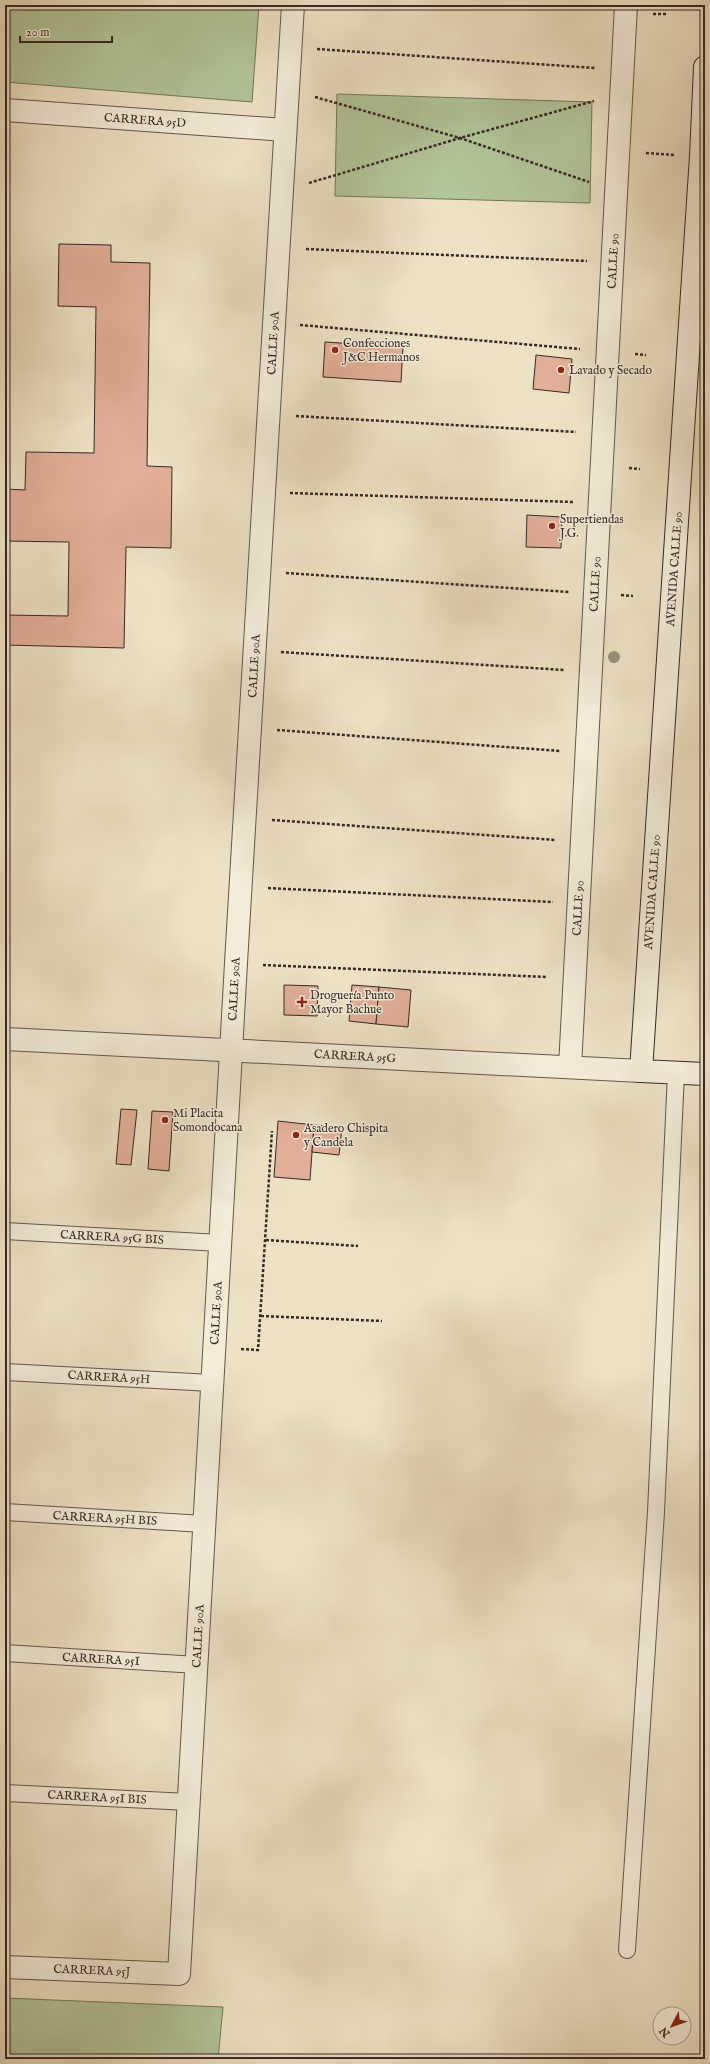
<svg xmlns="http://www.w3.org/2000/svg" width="710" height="2064" font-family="'IM FELL English',serif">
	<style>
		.green { fill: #b2c499; stroke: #74765e }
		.building { fill: #e1ae98; stroke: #362924 }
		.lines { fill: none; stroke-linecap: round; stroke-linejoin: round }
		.service-casing { stroke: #64574c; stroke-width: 18 }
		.minor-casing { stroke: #64574c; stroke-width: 24 }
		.secondary-casing { stroke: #362924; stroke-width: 24 }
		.path { stroke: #362924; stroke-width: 2.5; stroke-dasharray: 3 2; stroke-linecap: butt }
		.service { stroke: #f3ecd9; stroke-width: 16 }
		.minor { stroke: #f3ecd9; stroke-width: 22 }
		.secondary { stroke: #f3ecd9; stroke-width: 22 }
		.tree { fill: #99917c }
		.poi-dot { fill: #8f2418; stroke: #f3ecd9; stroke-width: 1.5 }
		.labels { text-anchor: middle; stroke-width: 3; stroke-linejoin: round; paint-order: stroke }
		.street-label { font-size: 12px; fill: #362924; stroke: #f3ecd9 }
		.poi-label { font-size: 12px; fill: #362924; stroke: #f3ecd9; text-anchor: start }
	</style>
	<rect width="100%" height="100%" fill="#ede1c4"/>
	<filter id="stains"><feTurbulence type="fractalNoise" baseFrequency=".005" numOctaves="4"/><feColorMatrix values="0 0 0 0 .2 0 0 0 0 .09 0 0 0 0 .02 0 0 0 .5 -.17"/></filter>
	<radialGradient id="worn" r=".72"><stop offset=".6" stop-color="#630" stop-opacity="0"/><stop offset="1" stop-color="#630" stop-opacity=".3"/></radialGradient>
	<g class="green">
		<polygon points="5,5 259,5 252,102 5,82"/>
		<polygon points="337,94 592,102 590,203 335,196"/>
		<polygon points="5,1998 223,2007 218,2059 5,2059"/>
	</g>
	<g class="building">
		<polygon points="59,244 111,245 111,262 150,263 147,466 172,467 171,548 126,547 124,648 5,645 5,615 68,616 69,542 5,541 5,489 25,490 26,452 94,453 96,307 58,306"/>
		<polygon points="325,342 403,347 401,382 323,377"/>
		<polygon points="536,355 572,359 569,393 533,389"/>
		<polygon points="527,515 562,517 561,548 526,547"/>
		<polygon points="284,985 318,986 317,1016 284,1015"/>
		<polygon points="352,985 379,987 376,1024 349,1021"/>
		<polygon points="379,987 411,990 408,1027 376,1024"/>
		<polygon points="121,1109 137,1110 131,1165 116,1164"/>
		<polygon points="152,1111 173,1112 169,1171 148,1169"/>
		<polygon points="278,1121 314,1125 310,1180 274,1177"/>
		<polygon points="314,1125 342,1127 339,1155 312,1152"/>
	</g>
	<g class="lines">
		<g class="service-casing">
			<g id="service">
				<polyline points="5,1231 220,1243"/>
				<polyline points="5,1372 212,1383"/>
				<polyline points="5,1512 204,1524"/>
				<polyline points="5,1653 197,1665"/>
				<polyline points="5,1793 189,1802"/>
				<polyline points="627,1950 656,1512 676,1073"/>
			</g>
		</g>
		<g class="minor-casing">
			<g id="minor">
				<polyline points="5,110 285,130"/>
				<polyline points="5,1039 641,1071"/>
				<polyline points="570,1067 626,5"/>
				<polyline points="5,1967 179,1974 236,963 293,5"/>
			</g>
		</g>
		<g class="secondary-casing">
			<polyline id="secondary" points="705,67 701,156 641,1071 705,1074"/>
		</g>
		<g class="path">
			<polyline points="653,14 666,14"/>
			<polyline points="317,49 595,68"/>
			<polyline points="315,97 460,138 589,182"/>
			<polyline points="646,153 675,155"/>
			<polyline points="309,183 460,138 594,101"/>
			<polyline points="306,249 587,261"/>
			<polyline points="300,325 580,349"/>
			<polyline points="635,354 646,355"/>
			<polyline points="296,416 576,432"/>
			<polyline points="629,468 640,469"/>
			<polyline points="290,493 573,502"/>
			<polyline points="286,573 569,592"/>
			<polyline points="621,595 633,596"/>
			<polyline points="281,652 564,670"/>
			<polyline points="277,730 560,751"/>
			<polyline points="272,820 556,840"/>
			<polyline points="268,888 553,902"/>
			<polyline points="263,965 547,977"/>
			<polyline points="266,1240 358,1246"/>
			<polyline points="261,1316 382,1321"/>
			<polyline points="241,1349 258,1350 272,1131"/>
		</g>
		<use href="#service" class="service"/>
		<use href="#minor" class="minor"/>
		<use href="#secondary" class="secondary"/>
	</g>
	<circle class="tree" cx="614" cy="657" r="6"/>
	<g class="poi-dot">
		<circle cx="335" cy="350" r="4"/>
		<circle cx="561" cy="370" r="4"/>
		<circle cx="552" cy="526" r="4"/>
		<path d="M300 996h4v4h4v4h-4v4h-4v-4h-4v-4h4z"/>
		<circle cx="165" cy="1120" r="4"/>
		<circle cx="296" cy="1135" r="4"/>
	</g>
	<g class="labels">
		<g class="street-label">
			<text transform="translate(145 120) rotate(4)" y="4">CARRERA 95D</text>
			<text transform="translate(613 261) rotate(-87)" y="4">CALLE 90</text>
			<text transform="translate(273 343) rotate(-87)" y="4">CALLE 90A</text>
			<text transform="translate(674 569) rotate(-86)" y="4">AVENIDA CALLE 90</text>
			<text transform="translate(595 584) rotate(-87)" y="4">CALLE 90</text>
			<text transform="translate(254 666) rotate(-87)" y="4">CALLE 90A</text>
			<text transform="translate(652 892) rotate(-86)" y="4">AVENIDA CALLE 90</text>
			<text transform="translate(578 908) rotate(-87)" y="4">CALLE 90</text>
			<text transform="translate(234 989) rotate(-87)" y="4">CALLE 90A</text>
			<text transform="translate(355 1056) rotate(3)" y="4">CARRERA 95G</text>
			<text transform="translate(112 1237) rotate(3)" y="4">CARRERA 95G BIS</text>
			<text transform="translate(216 1313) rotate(-87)" y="4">CALLE 90A</text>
			<text transform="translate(109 1377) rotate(3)" y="4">CARRERA 95H</text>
			<text transform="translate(105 1518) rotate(3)" y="4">CARRERA 95H BIS</text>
			<text transform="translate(198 1636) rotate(-87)" y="4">CALLE 90A</text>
			<text transform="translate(101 1659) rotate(3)" y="4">CARRERA 95I</text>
			<text transform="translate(97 1797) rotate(3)" y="4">CARRERA 95I BIS</text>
			<text transform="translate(92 1970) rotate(2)" y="4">CARRERA 95J</text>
		</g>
		<g class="poi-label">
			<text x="343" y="347">Confecciones<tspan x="343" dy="14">J&amp;C Hermanos</tspan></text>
			<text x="569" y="374">Lavado y Secado</text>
			<text x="560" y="523">Supertiendas<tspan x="560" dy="14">J.G.</tspan></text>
			<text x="310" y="999">Droguería Punto<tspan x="310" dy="14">Mayor Bachue</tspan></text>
			<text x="173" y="1117">Mi Placita<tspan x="173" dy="14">Somondocana</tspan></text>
			<text x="304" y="1132">Asadero Chispita<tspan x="304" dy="14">y Candela</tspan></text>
		</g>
	</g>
	<rect width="710" height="2064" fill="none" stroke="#ede1c4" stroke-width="20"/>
	<rect x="6" y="6" width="698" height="2052" fill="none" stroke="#362924" stroke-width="2"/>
	<rect x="10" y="10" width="690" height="2044" fill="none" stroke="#362924"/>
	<g transform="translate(672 2026) rotate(229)"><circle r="19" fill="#f3ecd9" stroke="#a79e91"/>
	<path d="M0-3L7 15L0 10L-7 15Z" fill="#8f2418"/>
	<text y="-6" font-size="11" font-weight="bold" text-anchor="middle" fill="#362924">N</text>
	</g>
	<path d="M20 36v6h92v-6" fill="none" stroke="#362924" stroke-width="2"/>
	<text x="26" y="36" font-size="12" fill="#362924" stroke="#f3ecd9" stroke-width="3" paint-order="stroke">20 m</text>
	<rect width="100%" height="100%" filter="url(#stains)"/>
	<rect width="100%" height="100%" fill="url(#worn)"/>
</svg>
